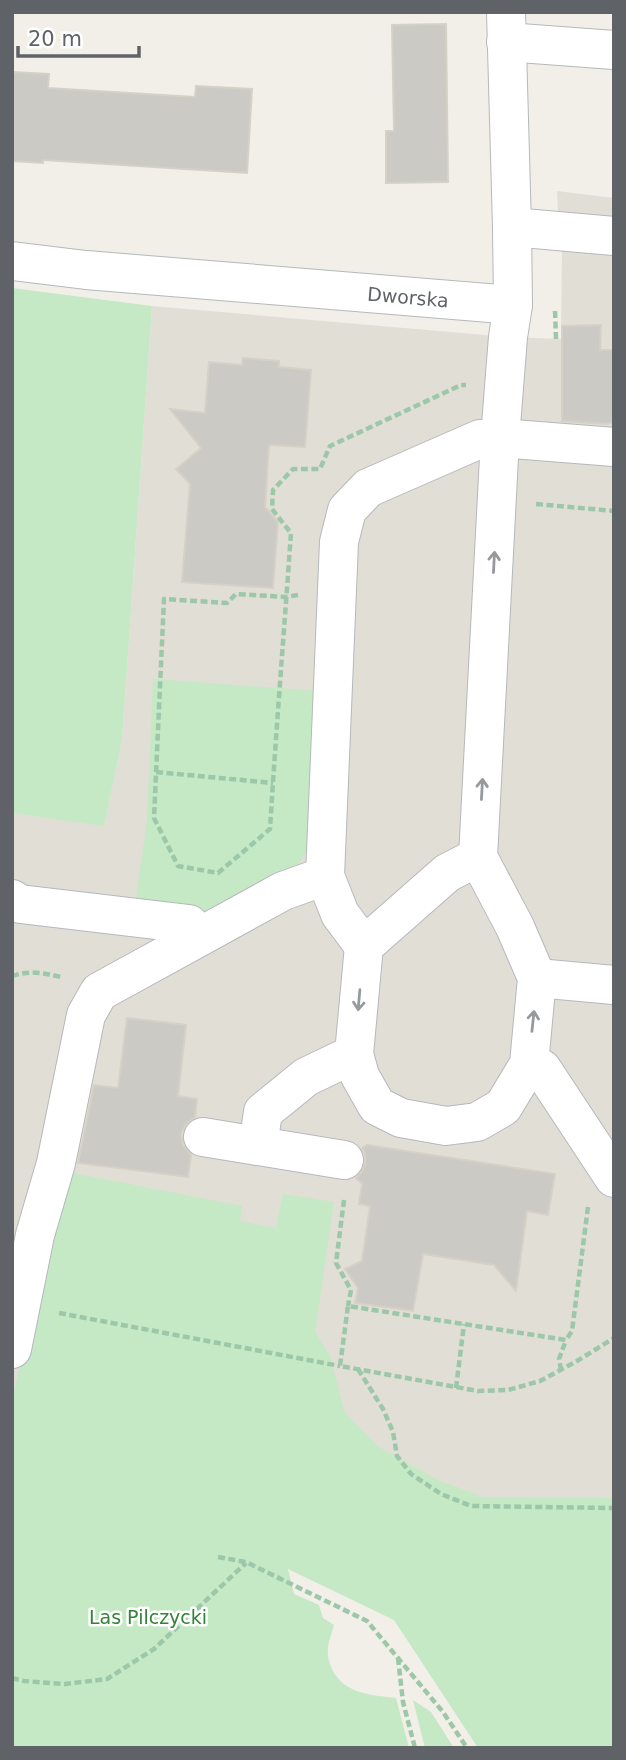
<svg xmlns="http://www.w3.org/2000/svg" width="626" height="1760" font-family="'DejaVu Sans',sans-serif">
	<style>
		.education { fill: #e1ded6 }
		.green { fill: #c5e8c5 }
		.building { fill: #cccac5; stroke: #d6d1c6; stroke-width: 2 }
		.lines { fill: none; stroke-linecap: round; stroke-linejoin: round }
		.minor-casing { stroke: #b5b8bc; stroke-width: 40 }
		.path { stroke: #9cc7a9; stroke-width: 4.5; stroke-dasharray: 7 3.5; stroke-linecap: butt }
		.minor { stroke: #fff; stroke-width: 38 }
		.oneway { stroke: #979a9d }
		.labels { text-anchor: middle; stroke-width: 5; stroke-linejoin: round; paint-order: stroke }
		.street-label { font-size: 19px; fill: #5f6368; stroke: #fff }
		.park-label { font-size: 19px; fill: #348238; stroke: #fff }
	</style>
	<rect width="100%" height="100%" fill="#f1efe8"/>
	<polygon class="education" points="557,191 614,198 614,1592 12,1443 12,813 104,825 122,740 152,306 508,337 561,339 562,250 564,214 558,211"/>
	<g class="green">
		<polygon points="12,288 152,306 122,740 104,826 12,813"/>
		<polygon points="153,679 320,691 312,844 295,869 211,917 135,905 147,820"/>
		<path d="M 68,1172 L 242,1206 L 240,1221 L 276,1228 L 283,1194 L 334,1202 L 315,1332 L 330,1356 L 345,1413 L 379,1447 L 438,1480 L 483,1497 L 614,1498 L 614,1748 L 478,1748 L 394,1620 L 288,1569 L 294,1594 L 319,1605 L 323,1618 L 334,1625 C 332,1632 329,1640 328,1647 C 327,1655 329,1662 332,1669 C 344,1694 371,1695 396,1698 L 409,1748 L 12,1748 L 12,1399 Z"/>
		<polygon points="413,1700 431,1712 454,1748 425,1748"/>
	</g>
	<g class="building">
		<polygon points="446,24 448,182 386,183 386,131 394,131 392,25"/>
		<polygon points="12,72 49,74 48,88 195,97 196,86 252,89 247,173 43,160 43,163 12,161"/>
		<polygon points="601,325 600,350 614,350 614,422 606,424 562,421 562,326"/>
		<polygon points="243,358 279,361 279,367 311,370 305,447 269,445 265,507 278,522 273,588 182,582 190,484 176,469 201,448 170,409 205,413 209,362 242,365"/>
		<polygon points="127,1018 186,1025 178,1096 197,1099 195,1117 186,1124 181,1134 183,1145 191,1155 188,1177 78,1163 94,1085 118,1088"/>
		<polygon points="367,1145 555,1174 548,1215 527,1211 516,1291 494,1265 423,1254 413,1311 355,1303 358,1288 345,1269 362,1261 370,1206 359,1204 362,1184 356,1178 361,1173 365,1164 365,1153 362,1148"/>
	</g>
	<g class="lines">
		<g class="minor-casing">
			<g id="minor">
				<polyline points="506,42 614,50"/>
				<polyline points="512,227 614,236"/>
				<polyline points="12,261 86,270 513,305"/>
				<polyline points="478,857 447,873 364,946 354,1054 360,1076 377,1106 401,1118 446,1126 477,1122 503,1107 529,1064 537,978 515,927 478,857 500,438 508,337 513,305 512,227 506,12"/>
				<polyline points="12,899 20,904 189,924 199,937"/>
				<polyline points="364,946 340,914 325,876 339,542 347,510 368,488 480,439 500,438 614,447"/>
				<polyline points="537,978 614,985"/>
				<polyline points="529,1064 542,1069 614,1178"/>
				<polyline points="203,1137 344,1160"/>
				<polyline points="258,1146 263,1112 306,1077 354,1054"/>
				<polyline points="12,1349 35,1235 56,1163 86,1015 99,992 283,891 325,876"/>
			</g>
		</g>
		<g class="path">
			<polyline points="555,311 556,339"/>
			<polyline points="536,504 614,511"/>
			<path d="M 298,595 L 286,597 L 236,594 L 227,603 L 164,599 L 154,818 L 178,866 L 218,873 L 270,829 C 276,731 284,632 291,533 L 272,509 L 273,490 L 293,469 L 320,469 L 330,446 L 461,385 L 466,385"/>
			<polyline points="156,772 273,783"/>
			<path d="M 12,976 C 30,970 43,973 61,977"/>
			<polyline points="344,1200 336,1263 351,1290 348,1306"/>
			<polyline points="588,1207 572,1331 566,1340 348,1306 340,1366 478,1391 508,1390 540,1381 577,1361 614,1338"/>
			<polyline points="59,1313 340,1366"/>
			<polyline points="358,1369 383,1409 393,1432 397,1456 411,1474 441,1494 471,1506 614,1508"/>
			<polyline points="561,1370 559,1359 566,1340"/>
			<polyline points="456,1388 464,1324"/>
			<polyline points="218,1557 246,1562 367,1621 443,1712 467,1748"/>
			<polyline points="398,1658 403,1702 415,1748"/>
			<polyline points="12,1678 24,1681 65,1684 107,1679 154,1649 246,1563"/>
		</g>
		<use href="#minor" class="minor"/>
	</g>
	<defs><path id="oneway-shaft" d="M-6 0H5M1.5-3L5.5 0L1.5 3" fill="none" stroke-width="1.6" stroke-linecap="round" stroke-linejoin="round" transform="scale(1.75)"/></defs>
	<g class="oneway">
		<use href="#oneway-shaft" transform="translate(494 562) rotate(-87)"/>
		<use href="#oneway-shaft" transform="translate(482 789) rotate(-87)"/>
		<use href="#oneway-shaft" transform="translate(359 1000) rotate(95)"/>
		<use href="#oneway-shaft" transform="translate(533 1021) rotate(-84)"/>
	</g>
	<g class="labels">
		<g class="street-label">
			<text transform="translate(408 297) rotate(5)" y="7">Dworska</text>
		</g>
		<g class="park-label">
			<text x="148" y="1624">Las Pilczycki</text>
		</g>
	</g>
	<rect width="626" height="1760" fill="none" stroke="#5f6368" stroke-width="28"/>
	<path d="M18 46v10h121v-10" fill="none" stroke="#5f6368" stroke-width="3.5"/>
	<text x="28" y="46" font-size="21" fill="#5f6368" stroke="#ffffff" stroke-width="5" paint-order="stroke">20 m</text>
</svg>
